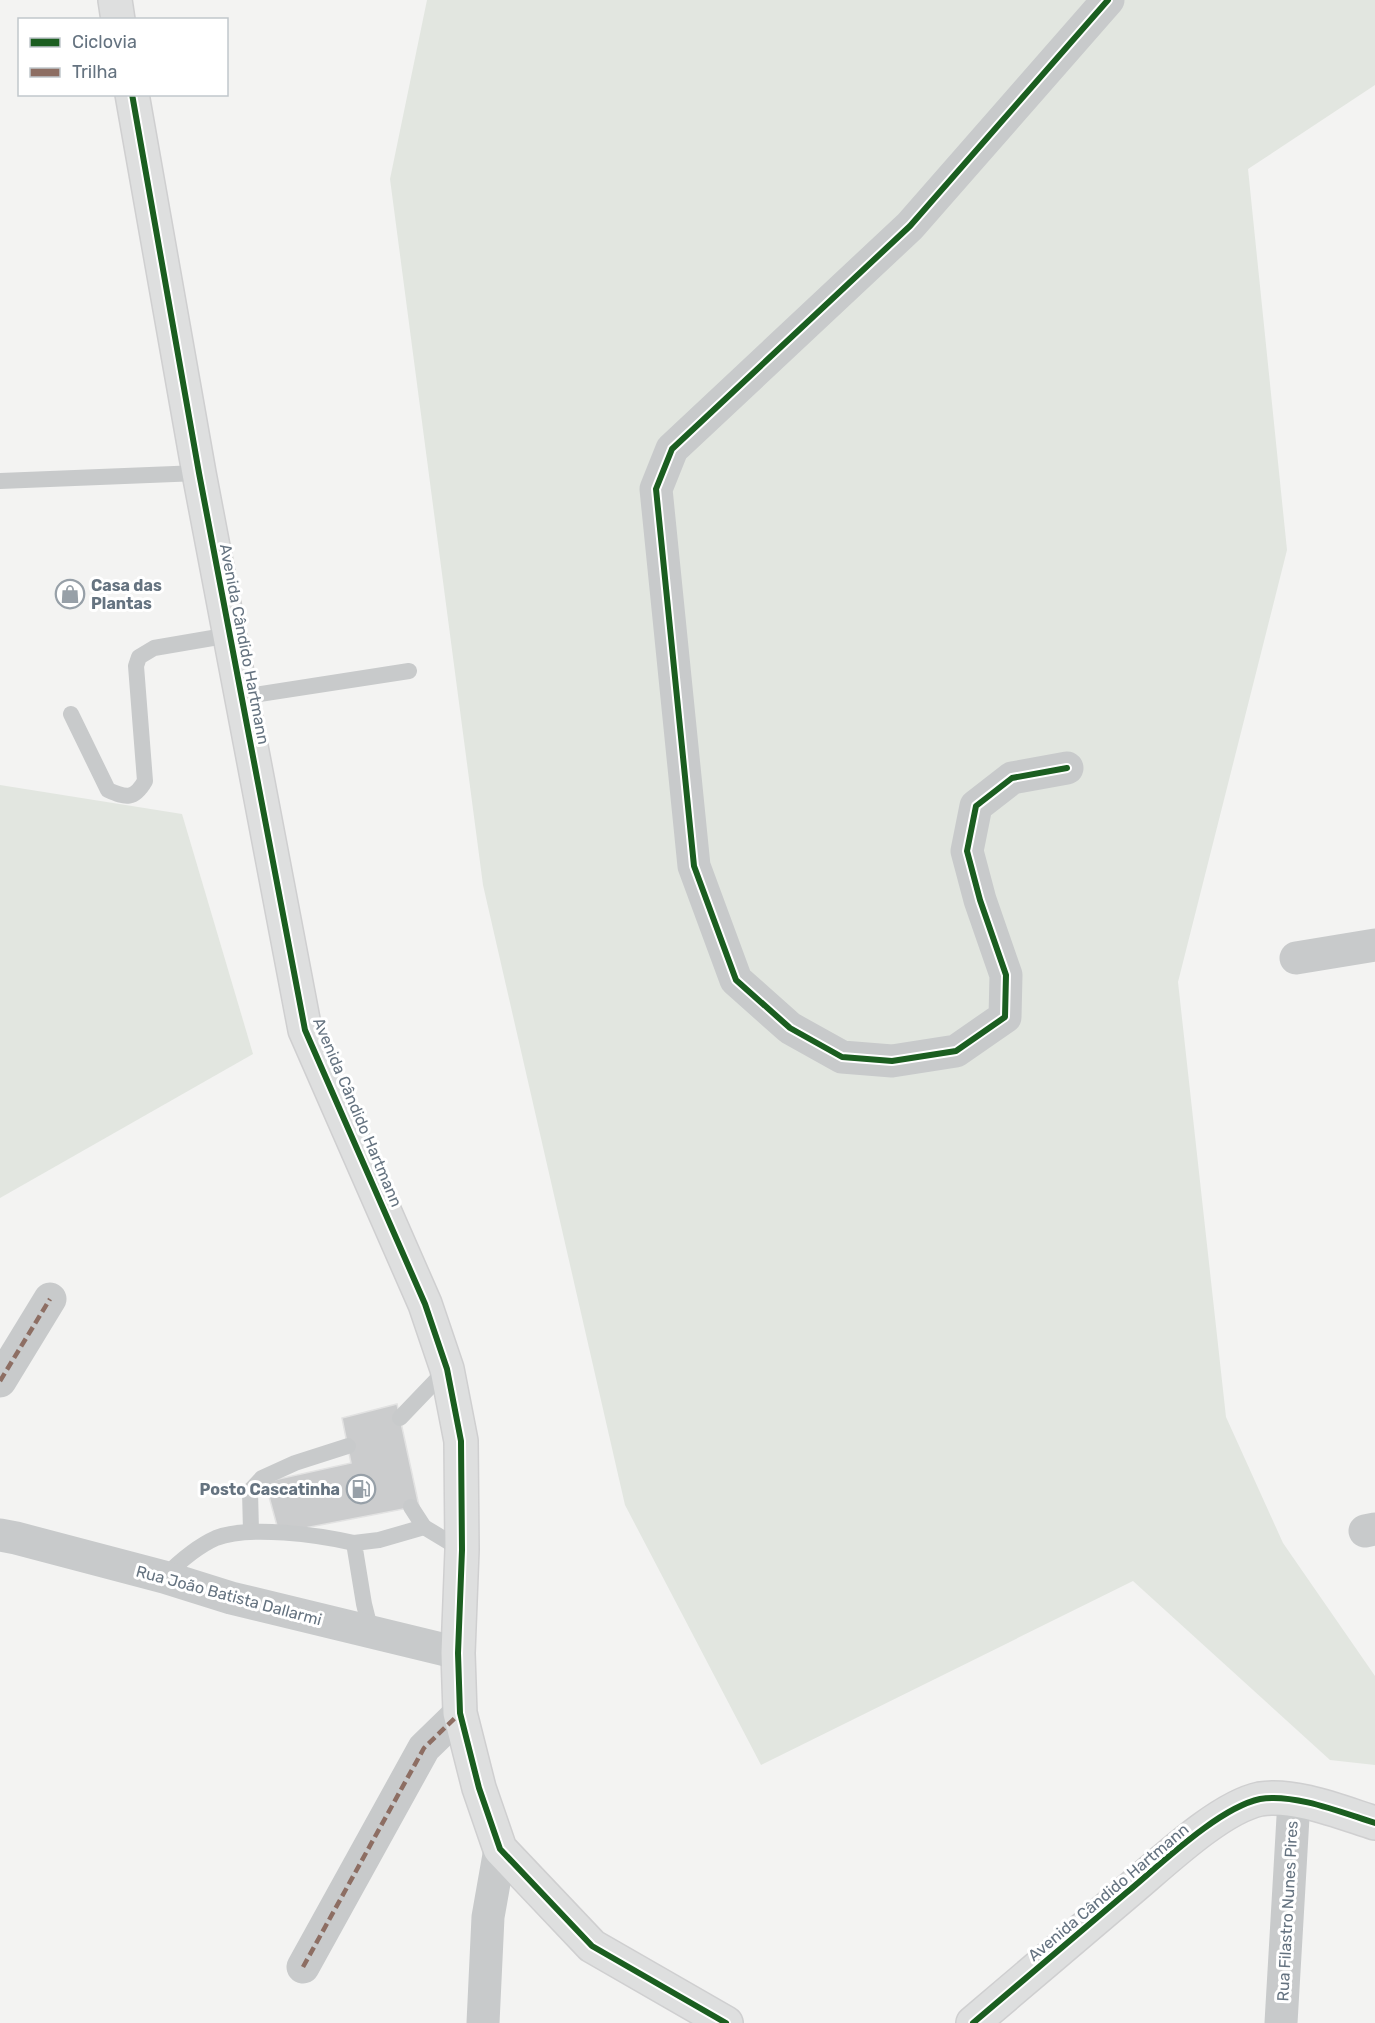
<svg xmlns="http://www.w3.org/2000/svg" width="1375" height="2023" font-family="Rubik,sans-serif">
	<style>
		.green { fill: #e2e6e0 }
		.building { fill: #cbcccd; stroke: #e2e2e2; stroke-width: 1.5 }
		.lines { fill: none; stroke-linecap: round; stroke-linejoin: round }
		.secondary-casing { stroke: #cfcfd0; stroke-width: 36 }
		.service { stroke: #c8cacb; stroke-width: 16 }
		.minor { stroke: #c8cacb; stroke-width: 33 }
		.tertiary { stroke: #c8cacb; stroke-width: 33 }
		.secondary { stroke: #dedfdf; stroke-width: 33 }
		.quiet { stroke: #8d6e63; stroke-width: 4.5; stroke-dasharray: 9 4.5; stroke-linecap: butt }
		.cycleway-casing { stroke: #fff; stroke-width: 10 }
		.cycleway { stroke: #1b5e20; stroke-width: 6 }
		.labels { text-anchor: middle; stroke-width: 6; stroke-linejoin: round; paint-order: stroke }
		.poi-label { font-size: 16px; font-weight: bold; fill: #657380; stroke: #fff; text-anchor: start }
		.street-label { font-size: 16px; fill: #657380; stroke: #fff }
	</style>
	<rect width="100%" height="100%" fill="#f3f3f2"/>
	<g class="green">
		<polygon points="427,0 1375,0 1375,85 1248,169 1287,550 1178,982 1226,1417 1283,1543 1375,1676 1375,1765 1330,1760 1133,1581 761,1765 625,1505 483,885 390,179"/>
		<polygon points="0,785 182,814 253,1054 0,1198"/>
	</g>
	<polygon class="building" points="397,1404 419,1506 279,1533 265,1482 351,1463 342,1418"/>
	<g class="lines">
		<g class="secondary-casing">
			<g id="secondary">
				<polyline points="115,0 118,20"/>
				<polyline points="132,94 199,473 305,1030 425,1304 447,1369 461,1441 462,1550 458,1653 460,1713 479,1788 500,1849 592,1946 726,2023"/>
				<path d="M 973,2023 C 1024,1980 1075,1936 1126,1893 C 1160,1865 1218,1808 1260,1799 C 1294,1793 1343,1813 1375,1823"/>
			</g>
		</g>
		<g class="service">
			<polyline points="0,481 199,473"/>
			<polyline points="241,697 409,671"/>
			<path d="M 71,714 L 108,790 C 126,798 134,800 145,781 L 136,666 L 139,657 L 154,648 L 230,635"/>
			<polyline points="400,1418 447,1369"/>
			<polyline points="411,1507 424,1527 462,1550"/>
			<polyline points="251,1531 250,1491 262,1478 295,1463 348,1446"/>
			<path d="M 164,1577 C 178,1563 198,1546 216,1538 C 249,1525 319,1535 354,1543"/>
			<polyline points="371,1632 364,1604 354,1543 379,1540 424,1527"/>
		</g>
		<g class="minor">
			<polyline points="1067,768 1012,778 976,806 967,851 980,900 1006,975 1005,1017 956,1051 892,1061 842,1057 790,1028 736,980 694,866 656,489 672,449 910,226 1108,0"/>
			<polyline points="1296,958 1375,945"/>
			<polyline points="0,1381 50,1299"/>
			<polyline points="1365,1531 1375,1529"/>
			<polyline points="303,1967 424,1748 460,1713"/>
			<polyline points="483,2023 488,1917 500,1849"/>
			<polyline points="1281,2023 1294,1800"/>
		</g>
		<polyline class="tertiary" points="0,1535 16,1538 164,1577 231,1598 458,1653"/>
		<use href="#secondary" class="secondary"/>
		<g class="quiet">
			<polyline points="0,1381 50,1299"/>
			<polyline points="303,1967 424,1748 460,1713"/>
		</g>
		<g class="cycleway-casing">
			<g id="cycleway">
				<polyline points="132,94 199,473 305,1030 425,1304 447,1369 461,1441 462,1550 458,1653 460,1713 479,1788 500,1849 592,1946 726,2023"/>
				<polyline points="1067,768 1012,778 976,806 967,851 980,900 1006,975 1005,1017 956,1051 892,1061 842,1057 790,1028 736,980 694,866 656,489 672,449 910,226 1108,0"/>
				<path d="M 973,2023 C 1024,1980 1075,1936 1126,1893 C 1160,1865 1218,1808 1260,1799 C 1294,1793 1343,1813 1375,1823"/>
			</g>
		</g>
		<use href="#cycleway" class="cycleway"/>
	</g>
	<defs>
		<g id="shop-ring" transform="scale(1.5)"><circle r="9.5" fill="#fff" stroke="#97a0a8" stroke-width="1.5"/><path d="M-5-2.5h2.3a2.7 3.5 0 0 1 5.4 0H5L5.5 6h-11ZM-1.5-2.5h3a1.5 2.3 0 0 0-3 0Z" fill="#97a0a8"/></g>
		<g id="fuel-ring" transform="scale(1.5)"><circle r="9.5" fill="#fff" stroke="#97a0a8" stroke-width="1.5"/><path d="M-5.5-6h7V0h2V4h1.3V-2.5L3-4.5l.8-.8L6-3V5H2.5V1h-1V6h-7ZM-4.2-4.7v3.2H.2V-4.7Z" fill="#97a0a8"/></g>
	</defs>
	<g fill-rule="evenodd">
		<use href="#shop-ring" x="70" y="594"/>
		<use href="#fuel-ring" x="361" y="1489"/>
	</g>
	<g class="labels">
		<g class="poi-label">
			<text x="91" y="591">Casa das<tspan x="91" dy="18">Plantas</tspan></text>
			<text x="340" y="1495" text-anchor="end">Posto Cascatinha</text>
		</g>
		<g class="street-label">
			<text transform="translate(245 644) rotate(79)" y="6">Avenida Cândido Hartmann</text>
			<text transform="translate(358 1112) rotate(67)" y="6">Avenida Cândido Hartmann</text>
			<text transform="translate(229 1595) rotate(15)" y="6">Rua João Batista Dallarmi</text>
			<text transform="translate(1108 1892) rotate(-40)" y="6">Avenida Cândido Hartmann</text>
			<text transform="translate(1287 1911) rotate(-87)" y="6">Rua Filastro Nunes Pires</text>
		</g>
	</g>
	<rect x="18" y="18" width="210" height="78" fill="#ffffff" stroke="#c1c7cc" stroke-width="1.5"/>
	<rect x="30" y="38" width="30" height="9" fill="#1b5e20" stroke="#c1c7cc" stroke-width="1.5"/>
	<text x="72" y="48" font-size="18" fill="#657380">Ciclovia</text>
	<rect x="30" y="68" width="30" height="9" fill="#8d6e63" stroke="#c1c7cc" stroke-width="1.5"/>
	<text x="72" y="78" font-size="18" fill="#657380">Trilha</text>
</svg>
